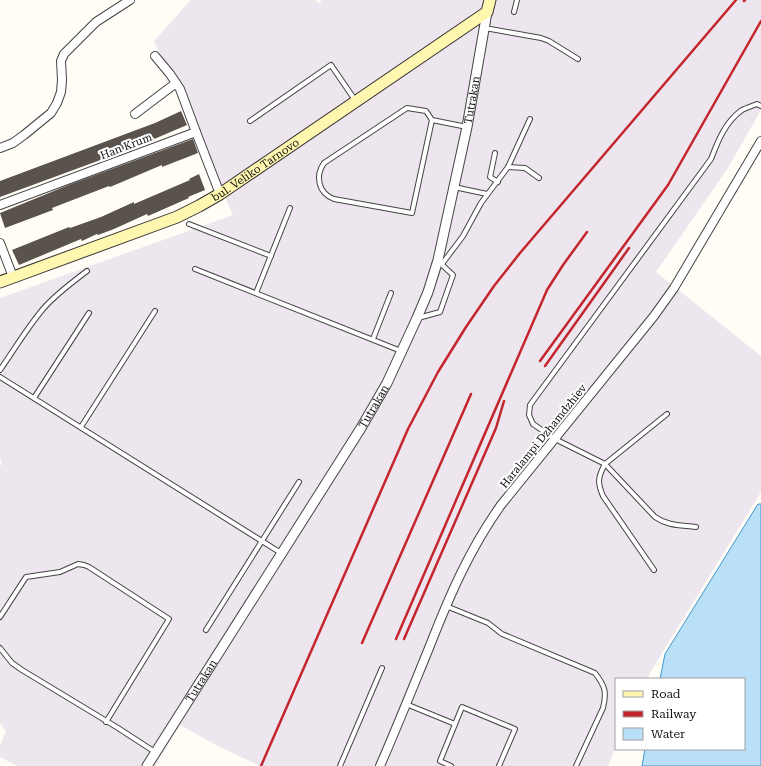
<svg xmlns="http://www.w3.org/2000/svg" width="761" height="766" font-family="'Roboto Serif',serif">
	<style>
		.industrial { fill: #eee6ef }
		.water { fill: #b9e0f7; stroke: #3f96cf }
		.building { fill: #5a524d }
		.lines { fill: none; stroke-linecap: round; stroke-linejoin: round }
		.service-casing { stroke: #444; stroke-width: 6 }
		.minor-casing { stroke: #444; stroke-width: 10 }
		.tertiary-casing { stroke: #444; stroke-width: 11 }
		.secondary-casing { stroke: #333; stroke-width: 13 }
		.service { stroke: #fff; stroke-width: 4 }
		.minor { stroke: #fff; stroke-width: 8 }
		.tertiary { stroke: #fff; stroke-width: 9 }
		.secondary { stroke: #fff6b0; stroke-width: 11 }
		.rail { stroke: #c4262e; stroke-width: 2.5 }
		.labels { text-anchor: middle; stroke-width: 4; stroke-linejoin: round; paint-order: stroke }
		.street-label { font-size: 11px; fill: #111; stroke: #fff }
	</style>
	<rect width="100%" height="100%" fill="#fffdf5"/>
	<polygon class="industrial" points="191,0 315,0 320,4 321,0 761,0 761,110 728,168 656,272 761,356 761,492 651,671 647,679 616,679 616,747 608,766 260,766 214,744 180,725 155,766 17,766 0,757 0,745 6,731 0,723 0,466 2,463 0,459 0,298 233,215 154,41"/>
	<polygon class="water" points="758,504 761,504 761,766 642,766 645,749 744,749 744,679 660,679 665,654"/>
	<g class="building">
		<polygon points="181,111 187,125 133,148 0,197 0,181 155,123"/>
		<polygon points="193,139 198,153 162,167 162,165 110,187 109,186 52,208 53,210 5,228 0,213 71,184"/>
		<polygon points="199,174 205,190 188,197 189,198 148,216 147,214 114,229 98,235 97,234 82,241 81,239 19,265 12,250 69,227 70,228 101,217 134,202 134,204 190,180 189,179"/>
	</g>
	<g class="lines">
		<g class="service-casing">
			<g id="service">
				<polyline points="514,12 517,0"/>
				<polyline points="485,28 541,38 549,41 578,59"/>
				<path d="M 432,120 L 426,111 L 407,108 L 324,163 C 315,176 318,193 334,199 L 412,213 L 432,120 L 467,127"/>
				<polyline points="250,121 331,65 355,100"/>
				<polyline points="495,153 490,177 498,182"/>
				<polyline points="508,167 525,168 539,178"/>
				<polyline points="454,187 487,194"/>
				<polyline points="189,224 271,256"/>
				<polyline points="442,264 463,236 481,203 508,167 530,119"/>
				<polyline points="195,269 401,351"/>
				<polyline points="256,293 290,208"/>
				<polyline points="418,318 440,312 453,275 440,263"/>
				<polyline points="373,339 391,293"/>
				<path d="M 0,370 C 14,350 27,328 43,309 C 55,295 71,283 87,271"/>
				<polyline points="0,377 281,553"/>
				<polyline points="34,398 89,313"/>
				<path d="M 667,414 L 605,464 L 555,439 L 533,424 L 529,415 L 530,405 L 711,159 C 718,141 725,122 742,110 C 746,108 752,106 757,104 L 761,106"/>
				<polyline points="81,427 155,311"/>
				<path d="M 654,570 L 603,496 C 597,482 598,477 605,464 L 655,517 C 668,526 680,525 696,527"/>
				<path d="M 446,606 L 488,623 L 502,634 L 595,673 C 605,686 607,692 603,708 L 576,766"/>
				<polyline points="0,617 26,577 60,572 78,564 84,565 89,567 169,619 106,722"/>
				<polyline points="206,630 299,482"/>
				<polyline points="0,648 12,663 22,670 118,728 155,752"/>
				<polyline points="406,704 455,724"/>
				<polyline points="340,766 382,668"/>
				<polyline points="451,766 440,761 462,707 515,729 499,766"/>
			</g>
		</g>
		<g class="minor-casing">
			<g id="minor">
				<polyline points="155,56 170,74 180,89 196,132"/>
				<polyline points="135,114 176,83"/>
				<polyline points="0,148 13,143 24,135 51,113 57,103 61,92 62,80 61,61 64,54 96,22 130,0"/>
				<polyline points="0,205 196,132 220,194"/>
				<polyline points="0,243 13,277"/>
				<path d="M 380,766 C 397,727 413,687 429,648 C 449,597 469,550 501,505 L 654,316 L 674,288 L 761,141"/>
			</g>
		</g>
		<g class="tertiary-casing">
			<g id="tertiary">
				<path id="s1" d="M 147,766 L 361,428 L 387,383 L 417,318 L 428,292 L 438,260 L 467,127 L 487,12"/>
			</g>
		</g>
		<g class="secondary-casing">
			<g id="secondary">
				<path id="s2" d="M 0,282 L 177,217 L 199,206 L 220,194 L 487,12 L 490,0"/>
			</g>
		</g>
		<use href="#service" class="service"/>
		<use href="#minor" class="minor"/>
		<use href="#tertiary" class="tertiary"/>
		<use href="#secondary" class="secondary"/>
		<g class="rail">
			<polyline points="744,1 745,0"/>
			<polyline points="540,361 668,185 761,21"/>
			<polyline points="545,366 629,248"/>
			<polyline points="396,639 547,290 563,265 587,232"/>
			<polyline points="404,639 496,428 504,401"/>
			<polyline points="362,643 471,394"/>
			<polyline points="261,766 408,429 438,372 466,327 494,286 520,253 736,0"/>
		</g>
	</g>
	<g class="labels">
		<g class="street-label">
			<text dy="4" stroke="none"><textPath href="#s1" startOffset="749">Tutrakan</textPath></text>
			<text transform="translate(126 146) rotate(-21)" y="4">Han Krum</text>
			<text dy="4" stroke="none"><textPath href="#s2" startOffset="280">bul. Veliko Tarnovo</textPath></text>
			<text dy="4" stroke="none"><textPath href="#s1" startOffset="425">Tutrakan</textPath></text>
			<text transform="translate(543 436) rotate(-51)" y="4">Haralampi Dzhamdzhiev</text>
			<text dy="4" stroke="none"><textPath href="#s1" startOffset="101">Tutrakan</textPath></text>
		</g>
	</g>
	<rect x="615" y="678" width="130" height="72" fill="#ffffff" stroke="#a0a0a0"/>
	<rect x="623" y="691" width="20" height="6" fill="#fff6b0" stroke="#a0a0a0"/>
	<text x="651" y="698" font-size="12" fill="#111111">Road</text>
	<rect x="623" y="711" width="20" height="6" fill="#c4262e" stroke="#a0a0a0"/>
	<text x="651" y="718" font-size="12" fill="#111111">Railway</text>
	<rect x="623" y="728" width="20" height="12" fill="#b9e0f7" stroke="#a0a0a0"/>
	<text x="651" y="738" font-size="12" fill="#111111">Water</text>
</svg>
